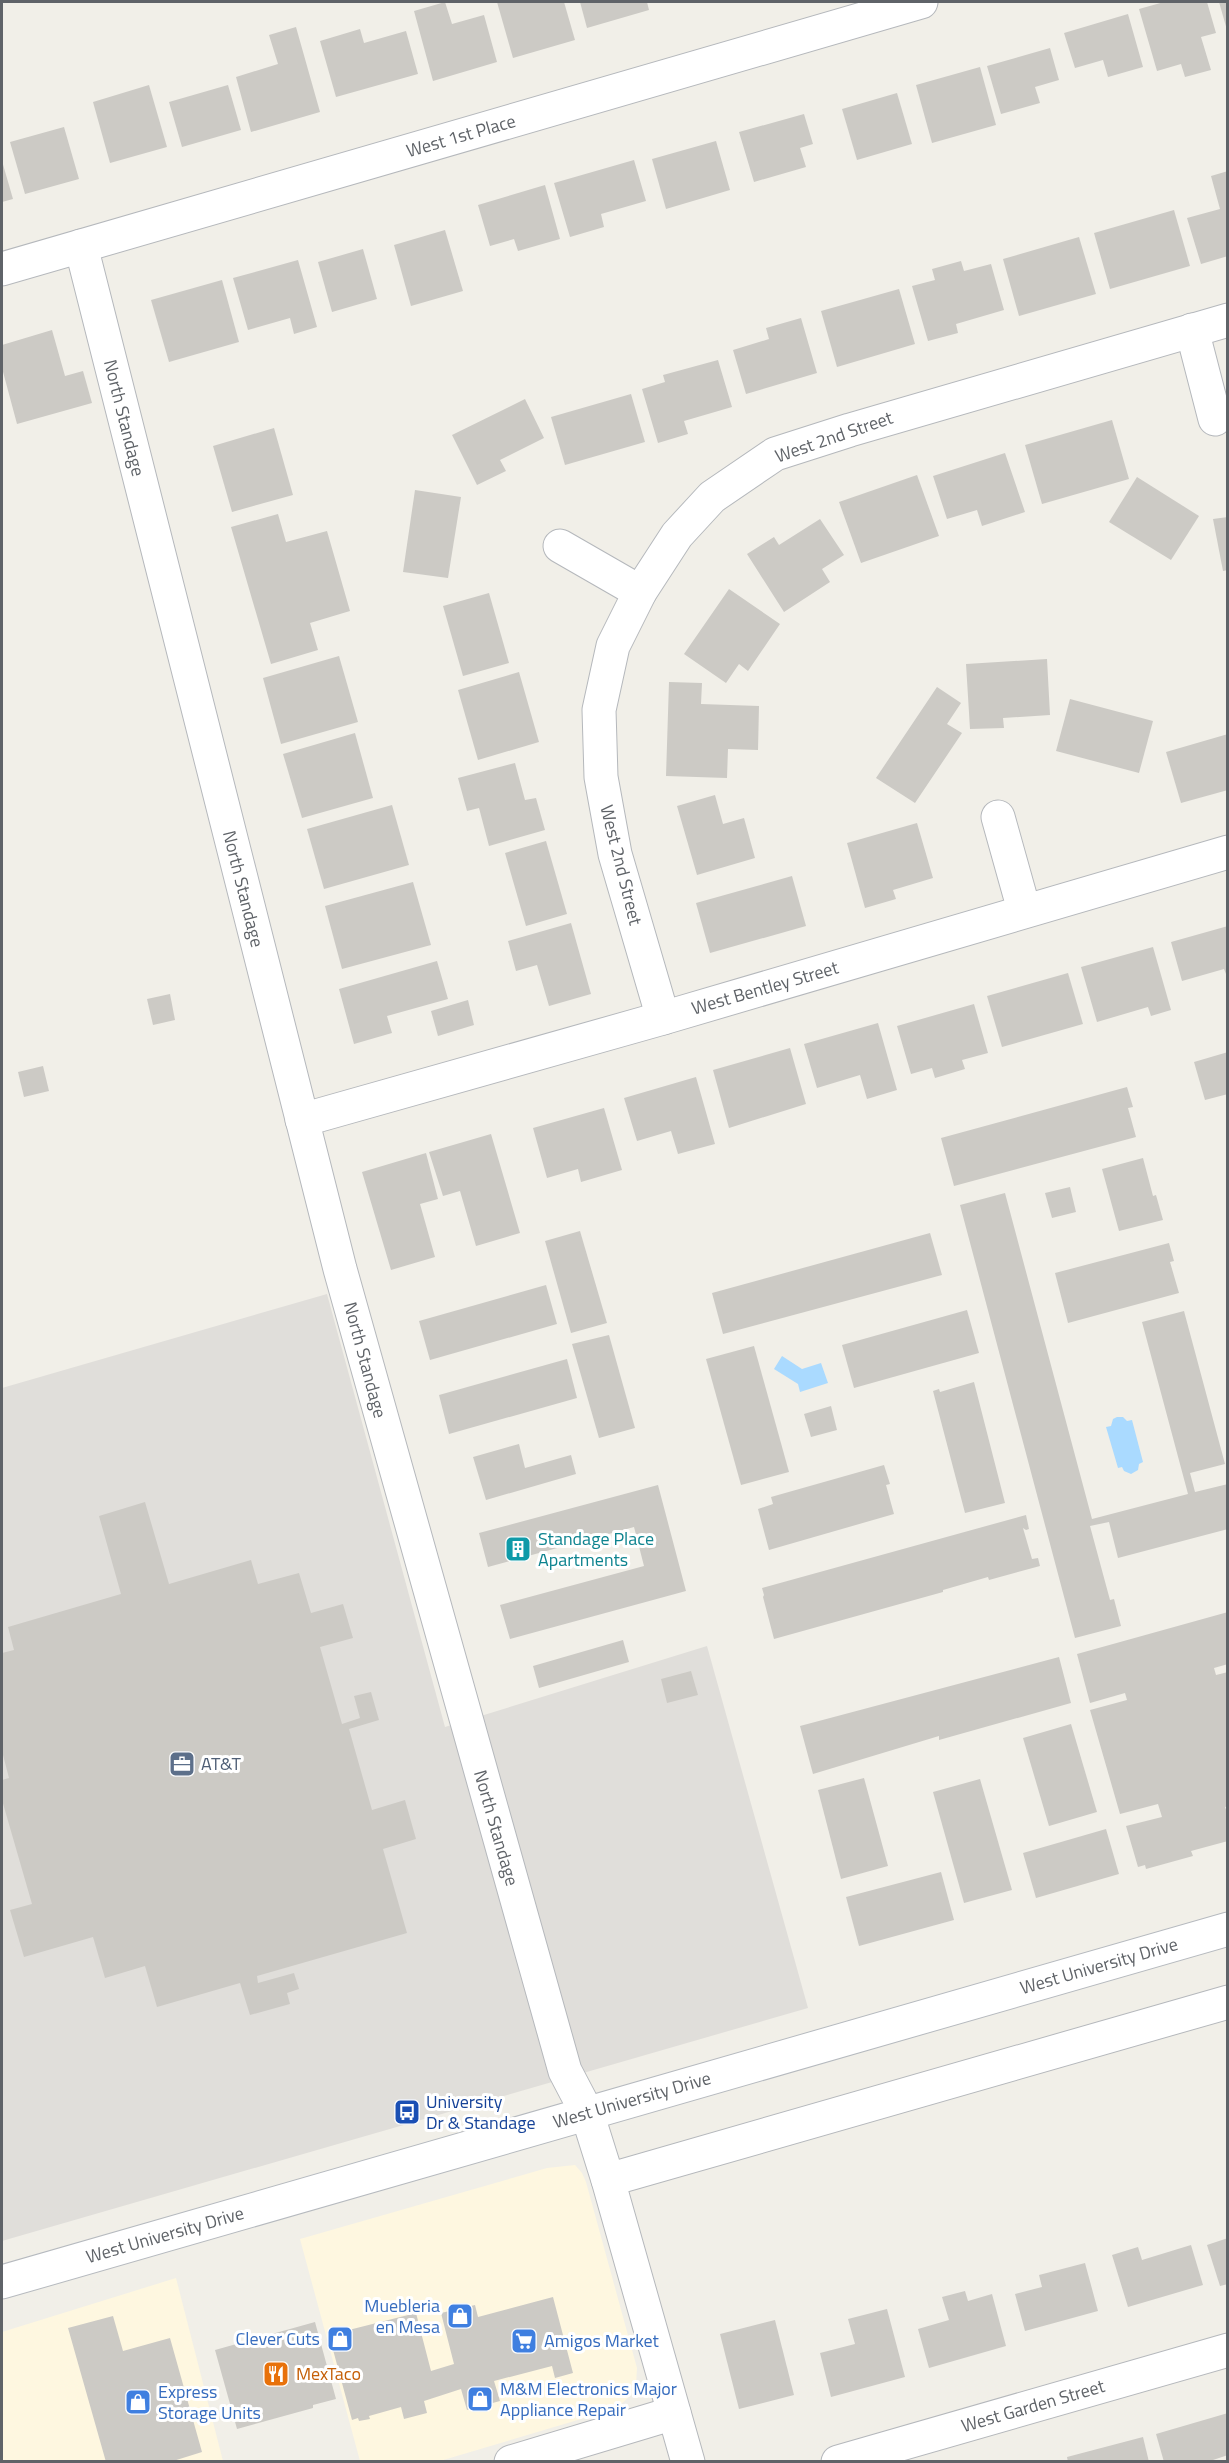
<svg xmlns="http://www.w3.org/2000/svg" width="1229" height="2463" font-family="'Titillium Web',sans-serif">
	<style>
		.commercial { fill: #fef7e0 }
		.industrial { fill: #e0deda }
		.water { fill: #aadaff }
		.building { fill: #cccac5 }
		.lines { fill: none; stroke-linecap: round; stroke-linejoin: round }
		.minor-casing { stroke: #b5b8bc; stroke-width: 35 }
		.secondary-casing { stroke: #b6babf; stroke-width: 35 }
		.minor { stroke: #fff; stroke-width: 33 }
		.secondary { stroke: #fff; stroke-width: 33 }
		.labels { text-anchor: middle; stroke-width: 6; stroke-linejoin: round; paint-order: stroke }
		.street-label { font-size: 18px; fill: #5f6368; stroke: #fff }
		.culture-label { font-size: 18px; fill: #0d838f; stroke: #fff; text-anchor: start }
		.service-label { font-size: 18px; fill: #4e5e75; stroke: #fff; text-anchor: start }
		.transit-label { font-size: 18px; fill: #164399; stroke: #fff; text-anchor: start }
		.shop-label { font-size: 18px; fill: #366cbe; stroke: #fff; text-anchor: start }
		.food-label { font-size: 18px; fill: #c56008; stroke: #fff; text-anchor: start }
	</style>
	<rect width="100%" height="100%" fill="#f1efe8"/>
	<g class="commercial">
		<polygon points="575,2165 582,2173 586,2182 637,2368 636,2385 630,2396 618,2407 608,2411 440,2461 360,2461 300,2239 547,2168"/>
		<polygon points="176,2278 223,2461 2,2462 2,2332"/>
	</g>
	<polygon class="industrial" points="327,1294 445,1727 707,1646 808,2008 2,2241 2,1388"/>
	<g class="water">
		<polygon points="782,1356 802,1369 821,1363 828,1383 800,1392 798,1384 774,1369"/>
		<polygon points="1117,1417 1123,1417 1127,1421 1132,1420 1143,1462 1139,1464 1138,1470 1131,1474 1124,1471 1122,1467 1118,1468 1106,1427 1111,1426 1113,1419"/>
	</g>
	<g class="building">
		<polygon points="445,2 452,24 484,15 497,62 433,81 414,11"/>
		<polygon points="497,2 564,2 575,40 513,58"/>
		<polygon points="580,2 647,2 649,10 587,28"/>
		<polygon points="1164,2 1207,2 1216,33 1201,37 1211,70 1185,77 1181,64 1157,71 1139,9"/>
		<polygon points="1219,2 1228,2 1228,30 1227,30"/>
		<polygon points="1128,14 1143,67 1108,77 1103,60 1075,68 1064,33"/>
		<polygon points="296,27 320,112 251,132 236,77 278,64 269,35"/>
		<polygon points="360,29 364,43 406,31 418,74 336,97 320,41"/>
		<polygon points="1050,48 1059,80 1035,87 1040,103 1001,114 987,66"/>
		<polygon points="980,67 996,125 932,143 916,85"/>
		<polygon points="149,85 167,147 110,163 93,102"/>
		<polygon points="228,85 241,130 182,147 169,102"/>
		<polygon points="897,93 912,144 857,160 842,109"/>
		<polygon points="804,114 813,144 800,148 806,167 754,182 739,132"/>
		<polygon points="64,127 79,179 25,194 10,142"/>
		<polygon points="716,141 730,190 666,209 652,159"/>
		<polygon points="634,160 646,201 601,214 604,227 570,237 554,183"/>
		<polygon points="2,161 13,199 2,202"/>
		<polygon points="1228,171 1228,256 1201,264 1187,218 1220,209 1211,176"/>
		<polygon points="545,185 560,239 518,251 514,239 490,246 478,205"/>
		<polygon points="1174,210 1190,266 1110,289 1094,233"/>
		<polygon points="445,230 463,291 411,306 394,245"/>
		<polygon points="1079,237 1096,294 1019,316 1003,259"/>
		<polygon points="363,249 377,299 332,312 318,262"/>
		<polygon points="298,260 317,327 294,334 290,318 248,330 233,278"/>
		<polygon points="961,261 964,271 991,264 1004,310 956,324 958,333 928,341 912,286 935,280 932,269"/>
		<polygon points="222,280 239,342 169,362 151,300"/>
		<polygon points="899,289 915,344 837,367 821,311"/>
		<polygon points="801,318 817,373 746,394 733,350 769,339 766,328"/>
		<polygon points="52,330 65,376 83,371 92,403 17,424 2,368 2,345"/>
		<polygon points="718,360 732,407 684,421 688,434 658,443 642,389 665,382 663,375"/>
		<polygon points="631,394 645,442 565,465 551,417"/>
		<polygon points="525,399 544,438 500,460 506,471 477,485 452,435"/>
		<polygon points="1112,420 1129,479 1042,504 1025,445"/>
		<polygon points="274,428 293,495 232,512 213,446"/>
		<polygon points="1005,453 1025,512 982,526 977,510 947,519 933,476"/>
		<polygon points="917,475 939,536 861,563 839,502"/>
		<polygon points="1137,477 1199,516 1171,560 1109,522"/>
		<polygon points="415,490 461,497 448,578 403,572"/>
		<polygon points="278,514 286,542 327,531 350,611 310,623 318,650 271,664 231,527"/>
		<polygon points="1228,517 1228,570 1223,571 1213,519"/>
		<polygon points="820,519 844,555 822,569 830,582 784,612 747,554 774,537 779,545"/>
		<polygon points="729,589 780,624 748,671 739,664 726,683 684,654"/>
		<polygon points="489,593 509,663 463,676 443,606"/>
		<polygon points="339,656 358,722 281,744 263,678"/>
		<polygon points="1047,659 1050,715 1003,718 1004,728 970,729 966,664"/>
		<polygon points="519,672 539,742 478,760 458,690"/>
		<polygon points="669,682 702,683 701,704 759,706 758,750 728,749 727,778 666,776"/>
		<polygon points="937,687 961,703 947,724 962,733 915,803 876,778"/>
		<polygon points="1070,699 1153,721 1139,773 1056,751"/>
		<polygon points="355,733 373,798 302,818 283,754"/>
		<polygon points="1228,734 1228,790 1181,803 1166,752"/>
		<polygon points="515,763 525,800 536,798 545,830 489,846 479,808 467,811 458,778"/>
		<polygon points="715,795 723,824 744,818 755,858 697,875 677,806"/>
		<polygon points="392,805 409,865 324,889 307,829"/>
		<polygon points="917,823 933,878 893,890 896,899 865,908 847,843"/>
		<polygon points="546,841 567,914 526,926 505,853"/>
		<polygon points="792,876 806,926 710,953 696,903"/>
		<polygon points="413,882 431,945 342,969 325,906"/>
		<polygon points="571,923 591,994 549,1006 537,965 516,971 508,941"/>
		<polygon points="1228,926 1228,979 1224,969 1182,981 1171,942"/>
		<polygon points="1153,947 1171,1010 1151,1016 1148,1007 1097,1022 1081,967"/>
		<polygon points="437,961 448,999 387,1016 392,1033 354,1044 339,989"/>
		<polygon points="1068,973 1083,1024 1002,1047 987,996"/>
		<polygon points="170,994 175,1020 153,1025 147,999"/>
		<polygon points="468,1000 474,1025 438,1036 431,1011"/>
		<polygon points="974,1004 988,1053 962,1060 965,1069 935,1078 932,1068 911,1074 897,1026"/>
		<polygon points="878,1023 897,1090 867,1099 860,1075 817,1088 804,1044"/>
		<polygon points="790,1048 806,1104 729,1128 713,1070"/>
		<polygon points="1228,1052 1228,1094 1205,1100 1194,1062"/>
		<polygon points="43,1066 49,1091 24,1097 18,1072"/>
		<polygon points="696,1077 715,1144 678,1154 671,1131 637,1141 624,1098"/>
		<polygon points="1127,1087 1133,1107 1128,1108 1136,1137 954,1186 941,1138"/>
		<polygon points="604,1108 622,1170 581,1182 578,1169 547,1178 533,1128"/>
		<polygon points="491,1134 520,1233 476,1246 460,1191 443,1196 429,1152"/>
		<polygon points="426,1153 438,1199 420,1204 435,1257 391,1270 362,1172"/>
		<polygon points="1143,1158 1153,1196 1156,1195 1163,1220 1119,1231 1102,1169"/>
		<polygon points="1070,1187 1076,1212 1052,1218 1045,1193"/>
		<polygon points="1005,1193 1092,1519 1188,1494 1142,1322 1184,1311 1225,1464 1190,1473 1195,1492 1228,1484 1228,1529 1118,1558 1109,1522 1090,1526 1110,1600 1114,1599 1121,1626 1075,1638 960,1205"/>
		<polygon points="580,1231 607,1323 571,1333 545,1241"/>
		<polygon points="930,1233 942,1275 723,1334 712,1293"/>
		<polygon points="1169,1243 1174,1261 1170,1262 1179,1293 1068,1323 1055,1273"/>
		<polygon points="546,1285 557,1324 430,1360 419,1321"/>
		<polygon points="967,1310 979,1353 854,1388 842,1345"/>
		<polygon points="609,1335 635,1428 599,1438 572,1344"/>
		<polygon points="754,1346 789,1472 741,1485 706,1359"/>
		<polygon points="567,1359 577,1398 449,1434 439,1395"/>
		<polygon points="974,1382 1005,1503 965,1513 933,1391 939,1389 940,1392"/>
		<polygon points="831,1406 837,1430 811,1437 804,1414"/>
		<polygon points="519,1444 525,1468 571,1455 576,1474 486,1500 473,1457"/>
		<polygon points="884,1465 890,1484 886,1485 894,1514 769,1550 758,1509 773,1504 771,1497"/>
		<polygon points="658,1485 686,1591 510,1639 500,1605 644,1566 634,1527 488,1567 479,1533"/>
		<polygon points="145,1502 169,1584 251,1560 258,1584 299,1573 311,1613 343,1604 353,1638 320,1647 342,1724 360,1718 354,1696 371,1692 379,1720 349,1729 372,1810 405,1800 416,1839 383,1849 407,1933 257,1976 258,1983 294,1973 299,1989 287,1993 290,2004 250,2015 240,1983 157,2007 145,1966 105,1978 93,1937 24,1957 10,1910 32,1904 2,1800 2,1780 9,1778 2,1751 2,1653 14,1650 8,1627 121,1594 99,1516"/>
		<polygon points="1026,1515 1029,1529 1026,1530 1023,1528 1032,1559 1038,1558 1040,1566 989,1580 988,1577 943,1590 943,1592 774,1639 763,1597 764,1595 762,1588"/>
		<polygon points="1228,1612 1228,1664 1214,1668 1216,1675 1228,1672 1228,1806 1225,1807 1228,1815 1228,1841 1191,1851 1193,1856 1146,1869 1145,1865 1138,1867 1126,1826 1162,1817 1158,1804 1120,1814 1090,1710 1127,1700 1125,1693 1090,1703 1077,1654"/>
		<polygon points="623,1640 629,1662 539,1688 533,1666"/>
		<polygon points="1059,1657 1071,1703 939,1740 939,1736 813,1774 800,1726"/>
		<polygon points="691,1671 698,1695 667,1703 661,1679"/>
		<polygon points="1071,1724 1097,1812 1049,1826 1023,1738"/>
		<polygon points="864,1778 888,1866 841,1879 818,1790"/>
		<polygon points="980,1779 1012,1890 964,1903 933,1792"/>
		<polygon points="1106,1829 1119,1874 1036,1898 1023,1853"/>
		<polygon points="941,1872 954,1920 859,1946 846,1897"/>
		<polygon points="1228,2238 1228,2284 1220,2286 1207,2245"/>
		<polygon points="1191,2245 1203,2285 1128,2307 1112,2255 1138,2247 1142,2260"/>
		<polygon points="1085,2263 1098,2311 1025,2331 1015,2294 1042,2287 1039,2275"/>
		<polygon points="965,2291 968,2301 992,2294 1006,2346 929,2368 918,2329 949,2320 942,2297"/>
		<polygon points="553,2297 573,2373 555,2378 552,2366 494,2381 500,2401 467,2410 461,2389 424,2401 427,2413 404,2419 401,2407 369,2416 370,2419 359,2421 358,2418 352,2420 329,2335 416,2313 431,2371 454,2364 441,2313 475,2305 478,2317"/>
		<polygon points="887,2309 905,2377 831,2397 820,2353 855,2344 848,2319"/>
		<polygon points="113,2316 123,2351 170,2338 202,2452 170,2462 106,2462 68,2328"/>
		<polygon points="775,2320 794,2395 739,2409 720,2334"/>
		<polygon points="315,2322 336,2399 313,2405 313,2408 237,2429 215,2350"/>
		<polygon points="1228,2413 1228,2455 1207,2462 1164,2462 1156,2434"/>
		<polygon points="1143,2437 1149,2462 1068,2462 1067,2457"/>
	</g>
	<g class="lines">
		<g class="minor-casing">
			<g id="minor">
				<polyline points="81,246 340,1269 565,2071 587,2113 608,2180 688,2462"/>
				<polyline points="2,269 921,2"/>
				<polyline points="1192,330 1215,419"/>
				<polyline points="560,546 640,592"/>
				<polyline points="998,817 1024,910"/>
				<polyline points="663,1018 615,854 601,777 599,710 613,646 640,592 677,535 712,497 775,454 850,430 1228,320"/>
				<polyline points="302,1120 663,1018 1228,852"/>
				<polyline points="608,2180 1228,2002"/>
				<polyline points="511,2462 674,2413"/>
				<polyline points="838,2462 1228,2350"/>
			</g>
		</g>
		<g class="secondary-casing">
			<polyline id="secondary" points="2,2282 1228,1929"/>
		</g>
		<use href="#minor" class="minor"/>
		<use href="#secondary" class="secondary"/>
	</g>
	<defs>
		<g id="building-square" transform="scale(1.35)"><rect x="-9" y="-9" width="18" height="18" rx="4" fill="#0f9aa8" stroke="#fff"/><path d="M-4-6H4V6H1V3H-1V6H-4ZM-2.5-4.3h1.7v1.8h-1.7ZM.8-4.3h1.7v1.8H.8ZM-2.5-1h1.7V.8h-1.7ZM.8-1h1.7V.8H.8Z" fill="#fff"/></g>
		<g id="office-square" transform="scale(1.35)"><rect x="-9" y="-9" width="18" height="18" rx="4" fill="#5c6f8a" stroke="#fff"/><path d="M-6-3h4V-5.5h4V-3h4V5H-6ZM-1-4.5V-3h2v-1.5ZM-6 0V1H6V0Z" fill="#fff"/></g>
		<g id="bus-square" transform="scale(1.35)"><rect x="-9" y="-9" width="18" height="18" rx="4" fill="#1a4fb4" stroke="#fff"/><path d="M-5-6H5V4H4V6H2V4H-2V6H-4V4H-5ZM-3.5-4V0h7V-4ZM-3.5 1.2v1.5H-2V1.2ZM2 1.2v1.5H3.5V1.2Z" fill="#fff"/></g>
		<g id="shop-square" transform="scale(1.35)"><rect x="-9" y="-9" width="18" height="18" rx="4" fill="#3f7fe0" stroke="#fff"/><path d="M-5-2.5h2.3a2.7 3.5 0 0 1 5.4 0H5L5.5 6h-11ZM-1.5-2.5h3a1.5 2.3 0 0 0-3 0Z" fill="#fff"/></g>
		<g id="supermarket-square" transform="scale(1.35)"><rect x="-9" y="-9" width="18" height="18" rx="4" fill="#3f7fe0" stroke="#fff"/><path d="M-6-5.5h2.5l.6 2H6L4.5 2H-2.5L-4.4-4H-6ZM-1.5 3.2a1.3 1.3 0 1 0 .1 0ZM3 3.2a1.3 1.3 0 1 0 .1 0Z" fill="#fff"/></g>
		<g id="restaurant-square" transform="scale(1.35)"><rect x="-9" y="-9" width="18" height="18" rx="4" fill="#e8710a" stroke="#fff"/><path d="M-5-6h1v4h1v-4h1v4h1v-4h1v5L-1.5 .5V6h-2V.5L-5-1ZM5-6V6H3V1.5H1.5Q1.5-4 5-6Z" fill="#fff"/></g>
	</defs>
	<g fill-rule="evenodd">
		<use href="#building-square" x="518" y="1549"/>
		<use href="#office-square" x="182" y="1764"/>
		<use href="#bus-square" x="407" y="2112"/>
		<use href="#shop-square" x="460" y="2316"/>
		<use href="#shop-square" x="340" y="2339"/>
		<use href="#supermarket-square" x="524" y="2341"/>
		<use href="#restaurant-square" x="276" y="2374"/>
		<use href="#shop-square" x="480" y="2399"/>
		<use href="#shop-square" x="138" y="2402"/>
	</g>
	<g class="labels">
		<g class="street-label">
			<text transform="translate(461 136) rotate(-16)" y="6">West 1st Place</text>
			<text transform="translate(124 418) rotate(76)" y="6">North Standage</text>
			<text transform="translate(834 437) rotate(-19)" y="6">West 2nd Street</text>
			<text transform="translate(621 865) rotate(76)" y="6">West 2nd Street</text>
			<text transform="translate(243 889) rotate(76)" y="6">North Standage</text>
			<text transform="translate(765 988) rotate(-16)" y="6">West Bentley Street</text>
			<text transform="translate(365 1360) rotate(75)" y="6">North Standage</text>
			<text transform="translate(496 1828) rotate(74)" y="6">North Standage</text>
			<text transform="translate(1099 1966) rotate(-16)" y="6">West University Drive</text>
			<text transform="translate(632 2100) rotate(-16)" y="6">West University Drive</text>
			<text transform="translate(165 2235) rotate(-16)" y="6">West University Drive</text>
			<text transform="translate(1033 2406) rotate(-16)" y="6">West Garden Street</text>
		</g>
		<g class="culture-label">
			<text x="538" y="1545">Standage Place<tspan x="538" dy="21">Apartments</tspan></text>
		</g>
		<g class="service-label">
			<text x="201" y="1770">AT&amp;T</text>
		</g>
		<g class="transit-label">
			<text x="426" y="2108">University<tspan x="426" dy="21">Dr &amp; Standage</tspan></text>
		</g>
		<g class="shop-label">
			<text x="440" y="2312" text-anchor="end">Muebleria<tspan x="440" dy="21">en Mesa</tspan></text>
			<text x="320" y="2345" text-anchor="end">Clever Cuts</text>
			<text x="544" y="2347">Amigos Market</text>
			<text x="500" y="2395">M&amp;M Electronics Major<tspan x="500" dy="21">Appliance Repair</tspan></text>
			<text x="158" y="2398">Express<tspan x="158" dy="21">Storage Units</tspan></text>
		</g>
		<g class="food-label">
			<text x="296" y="2380">MexTaco</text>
		</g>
	</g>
	<rect width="1229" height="2463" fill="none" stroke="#5f6368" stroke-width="6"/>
</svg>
